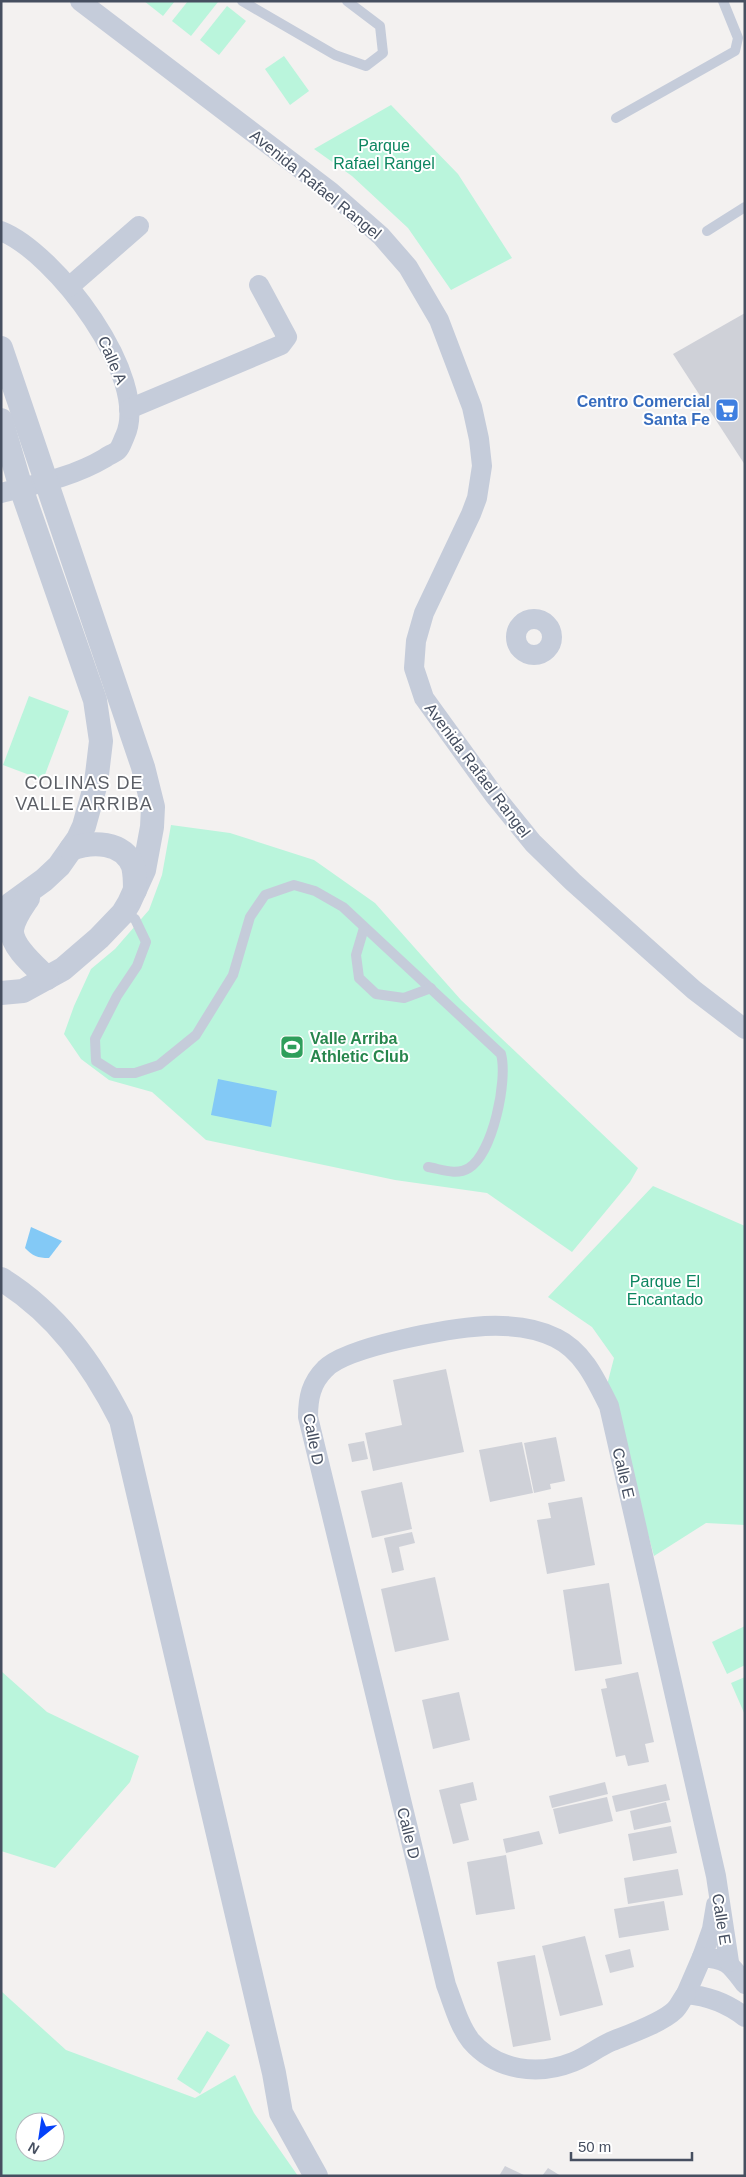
<svg xmlns="http://www.w3.org/2000/svg" width="746" height="2177" font-family="Arial,sans-serif">
	<style>
		.green { fill: #baf5dc; fill-rule: evenodd }
		.water { fill: #83c9f6 }
		.building { fill: #cfd1d8 }
		.lines { fill: none; stroke-linecap: round; stroke-linejoin: round }
		.service { stroke: #c5ccda; stroke-width: 10 }
		.minor { stroke: #c5ccda; stroke-width: 20 }
		.tertiary { stroke: #c5ccda; stroke-width: 24 }
		.labels { text-anchor: middle; stroke-width: 4; stroke-linejoin: round; paint-order: stroke }
		.park-label { font-size: 16px; fill: #0c8660; stroke: #fff }
		.street-label { font-size: 16px; fill: #464f60; stroke: #fff }
		.shop-label { font-size: 16px; font-weight: bold; fill: #366cbe; stroke: #fff; text-anchor: end }
		.leisure-label { font-size: 16px; font-weight: bold; fill: #27864d; stroke: #fff; text-anchor: start }
		.neighbourhood-label { font-size: 18px; letter-spacing: 1px; fill: #5c5f66; stroke: #fff }
	</style>
	<rect width="100%" height="100%" fill="#f3f1f0"/>
	<g class="green">
		<polygon points="144,1 175,1 163,16"/>
		<polygon points="188,1 218,2 191,36 172,21"/>
		<polygon points="227,6 246,21 219,55 200,40"/>
		<polygon points="284,56 309,91 290,105 265,69"/>
		<polygon points="391,105 458,174 512,258 451,290 408,228 352,176 314,149"/>
		<polygon points="29,696 69,711 43,780 3,765"/>
		<polygon points="171,825 230,833 314,860 375,903 461,1000 638,1168 630,1182 572,1252 487,1193 395,1180 206,1140 152,1092 109,1080 81,1059 64,1034 74,1006 91,969 115,949 149,910 162,875"/>
		<polygon points="653,1186 745,1226 745,1525 706,1523 654,1556 607,1385 614,1358 592,1327 548,1297"/>
		<polygon points="745,1626 745,1665 727,1674 712,1642"/>
		<polygon points="1,1671 47,1712 139,1756 130,1782 55,1868 1,1851"/>
		<polygon points="745,1677 745,1715 731,1683"/>
		<path d="M 1,1991 L 66,2050 L 195,2098 L 235,2075 L 254,2113 L 298,2176 L 1,2176 ZM 25,2122 L 55,2122 L 55,2152 L 25,2152 Z"/>
		<polygon points="207,2031 230,2045 200,2094 177,2079"/>
	</g>
	<g class="water">
		<polygon points="218,1079 277,1091 271,1127 211,1115"/>
		<path d="M 31,1227 L 62,1241 L 49,1258 C 37,1258 33,1256 25,1248 Z"/>
	</g>
	<g class="building">
		<polygon points="745,313 745,465 673,354"/>
		<polygon points="446,1369 464,1452 373,1471 365,1433 402,1425 393,1380"/>
		<polygon points="556,1437 565,1481 550,1484 551,1489 534,1493 524,1443"/>
		<polygon points="364,1441 368,1459 352,1462 348,1444"/>
		<polygon points="522,1442 533,1493 490,1502 479,1450"/>
		<polygon points="402,1482 412,1529 372,1538 361,1491"/>
		<polygon points="582,1497 595,1565 547,1574 537,1520 551,1518 548,1503"/>
		<polygon points="412,1532 415,1543 399,1547 404,1570 392,1573 384,1538"/>
		<polygon points="435,1577 449,1640 395,1652 381,1589"/>
		<polygon points="609,1583 622,1664 575,1671 563,1590"/>
		<polygon points="638,1672 654,1742 645,1744 649,1762 628,1766 625,1755 616,1757 601,1689 607,1688 605,1679"/>
		<polygon points="459,1692 470,1740 433,1749 422,1700"/>
		<polygon points="473,1782 477,1800 460,1804 469,1840 453,1844 439,1790"/>
		<polygon points="605,1782 608,1794 552,1808 549,1796"/>
		<polygon points="666,1784 670,1800 616,1812 612,1796"/>
		<polygon points="607,1797 613,1821 559,1834 553,1809"/>
		<polygon points="666,1802 671,1822 634,1830 630,1811"/>
		<polygon points="671,1826 677,1853 633,1861 628,1834"/>
		<polygon points="539,1831 543,1844 506,1853 503,1839"/>
		<polygon points="506,1855 515,1909 476,1915 467,1862"/>
		<polygon points="678,1869 683,1895 628,1904 624,1878"/>
		<polygon points="664,1901 669,1930 619,1938 614,1909"/>
		<polygon points="585,1936 603,2005 560,2016 542,1946"/>
		<polygon points="630,1949 634,1967 610,1973 605,1955"/>
		<polygon points="535,1955 551,2040 513,2047 497,1962"/>
		<polygon points="505,2166 526,2176 499,2176"/>
		<polygon points="548,2168 561,2176 542,2176"/>
	</g>
	<g class="lines">
		<g class="service">
			<polyline points="242,1 335,55 366,66 383,53 380,26 347,1"/>
			<polyline points="616,118 735,51 738,38 723,1"/>
			<polyline points="707,231 745,207"/>
			<path d="M 123,913 L 135,919 L 146,942 L 137,966 L 117,996 L 95,1039 L 96,1061 L 115,1073 L 135,1073 L 159,1065 L 196,1035 L 233,975 L 250,917 L 265,895 L 294,885 L 315,891 L 343,907 L 501,1054 C 508,1080 493,1153 469,1168 C 456,1176 441,1169 428,1167"/>
			<polyline points="364,928 356,955 359,978 376,994 404,998 431,988"/>
		</g>
		<g class="minor">
			<polyline points="80,1 331,192 381,236 408,267 439,320 472,407 479,439 482,466 477,498 471,514 424,613 416,641 414,668 424,698 494,795 533,843 573,882 694,990 745,1029"/>
			<path d="M 1,231 C 55,252 151,378 125,436 C 123,440 121,447 118,450 C 115,453 109,455 105,458 C 73,477 37,484 1,493"/>
			<polyline points="69,287 139,226"/>
			<polyline points="129,409 281,345 287,337 259,285"/>
			<circle cx="534" cy="637" r="18"/>
			<polyline points="702,1957 712,1929 716,1905"/>
			<path d="M 745,1984 C 730,1964 728,1959 702,1957 L 686,1994 C 708,1996 727,2003 745,2017"/>
			<path d="M 686,1994 C 682,1999 679,2006 675,2010 C 662,2023 627,2035 610,2042 C 597,2048 586,2057 573,2062 C 538,2076 497,2071 471,2041 C 459,2026 453,2003 446,1985 L 308,1417 C 308,1398 311,1383 325,1369 C 347,1346 452,1328 485,1326 C 508,1325 535,1327 556,1338 C 583,1351 596,1380 609,1406 L 716,1876 L 729,1962"/>
		</g>
		<g class="tertiary">
			<polyline points="1,348 143,767 153,807 152,827 144,870 129,903 123,913 99,938 63,969 23,991 1,993"/>
			<polyline points="1,420 21,488 95,700 101,741 96,783 84,826 78,839 59,866 44,880 11,904 1,915"/>
			<path d="M 71,849 C 92,841 123,841 133,866 C 135,874 135,882 135,890"/>
			<path d="M 28,898 C 22,907 13,919 12,930 C 11,947 36,967 47,978"/>
			<path d="M 1,1279 C 56,1313 92,1363 121,1420 L 274,2073 L 281,2113 L 316,2176"/>
		</g>
	</g>
	<defs>
		<g id="supermarket-square" transform="scale(1.25)"><rect x="-9" y="-9" width="18" height="18" rx="4" fill="#3f7fe0" stroke="#fff"/><path d="M-6-5.5h2.5l.6 2H6L4.5 2H-2.5L-4.4-4H-6ZM-1.5 3.2a1.3 1.3 0 1 0 .1 0ZM3 3.2a1.3 1.3 0 1 0 .1 0Z" fill="#fff"/></g>
		<g id="stadium-square" transform="scale(1.25)"><rect x="-9" y="-9" width="18" height="18" rx="4" fill="#2e9e5b" stroke="#fff"/><path d="M0-5a6.5 5 0 1 0 0 10a6.5 5 0 1 0 0-10ZM-3.5-1.8h7v3.6h-7Z" fill="#fff"/></g>
	</defs>
	<g fill-rule="evenodd">
		<use href="#supermarket-square" x="727" y="410"/>
		<use href="#stadium-square" x="292" y="1047"/>
	</g>
	<g class="labels">
		<g class="park-label">
			<text x="384" y="151">Parque<tspan x="384" dy="18">Rafael Rangel</tspan></text>
			<text x="665" y="1287">Parque El<tspan x="665" dy="18">Encantado</tspan></text>
		</g>
		<g class="street-label">
			<text transform="translate(316 184) rotate(39)" y="6">Avenida Rafael Rangel</text>
			<text transform="translate(113 360) rotate(67)" y="6">Calle A</text>
			<text transform="translate(478 770) rotate(53)" y="6">Avenida Rafael Rangel</text>
			<text transform="translate(314 1439) rotate(79)" y="6">Calle D</text>
			<text transform="translate(624 1473) rotate(77)" y="6">Calle E</text>
			<text transform="translate(409 1833) rotate(76)" y="6">Calle D</text>
			<text transform="translate(722 1919) rotate(81)" y="6">Calle E</text>
		</g>
		<g class="shop-label">
			<text x="710" y="407">Centro Comercial<tspan x="710" dy="18">Santa Fe</tspan></text>
		</g>
		<g class="leisure-label">
			<text x="310" y="1044">Valle Arriba<tspan x="310" dy="18">Athletic Club</tspan></text>
		</g>
		<g class="neighbourhood-label">
			<text x="84" y="789">COLINAS DE<tspan x="84" dy="21">VALLE ARRIBA</tspan></text>
		</g>
	</g>
	<rect width="746" height="2177" fill="none" stroke="#464f60" stroke-width="5"/>
	<g transform="translate(40 2137) rotate(210)"><circle r="24" fill="#ffffff" stroke="#b5b9bf"/>
	<path d="M0-4L9 19L0 12L-9 19Z" fill="#0441f9"/>
	<text y="-8" font-size="14" font-weight="bold" text-anchor="middle" fill="#464f60">N</text>
	</g>
	<path d="M571 2152v8h121v-8" fill="none" stroke="#464f60" stroke-width="2.5"/>
	<text x="578" y="2152" font-size="15" fill="#464f60" stroke="#ffffff" stroke-width="4" paint-order="stroke">50 m</text>
</svg>
